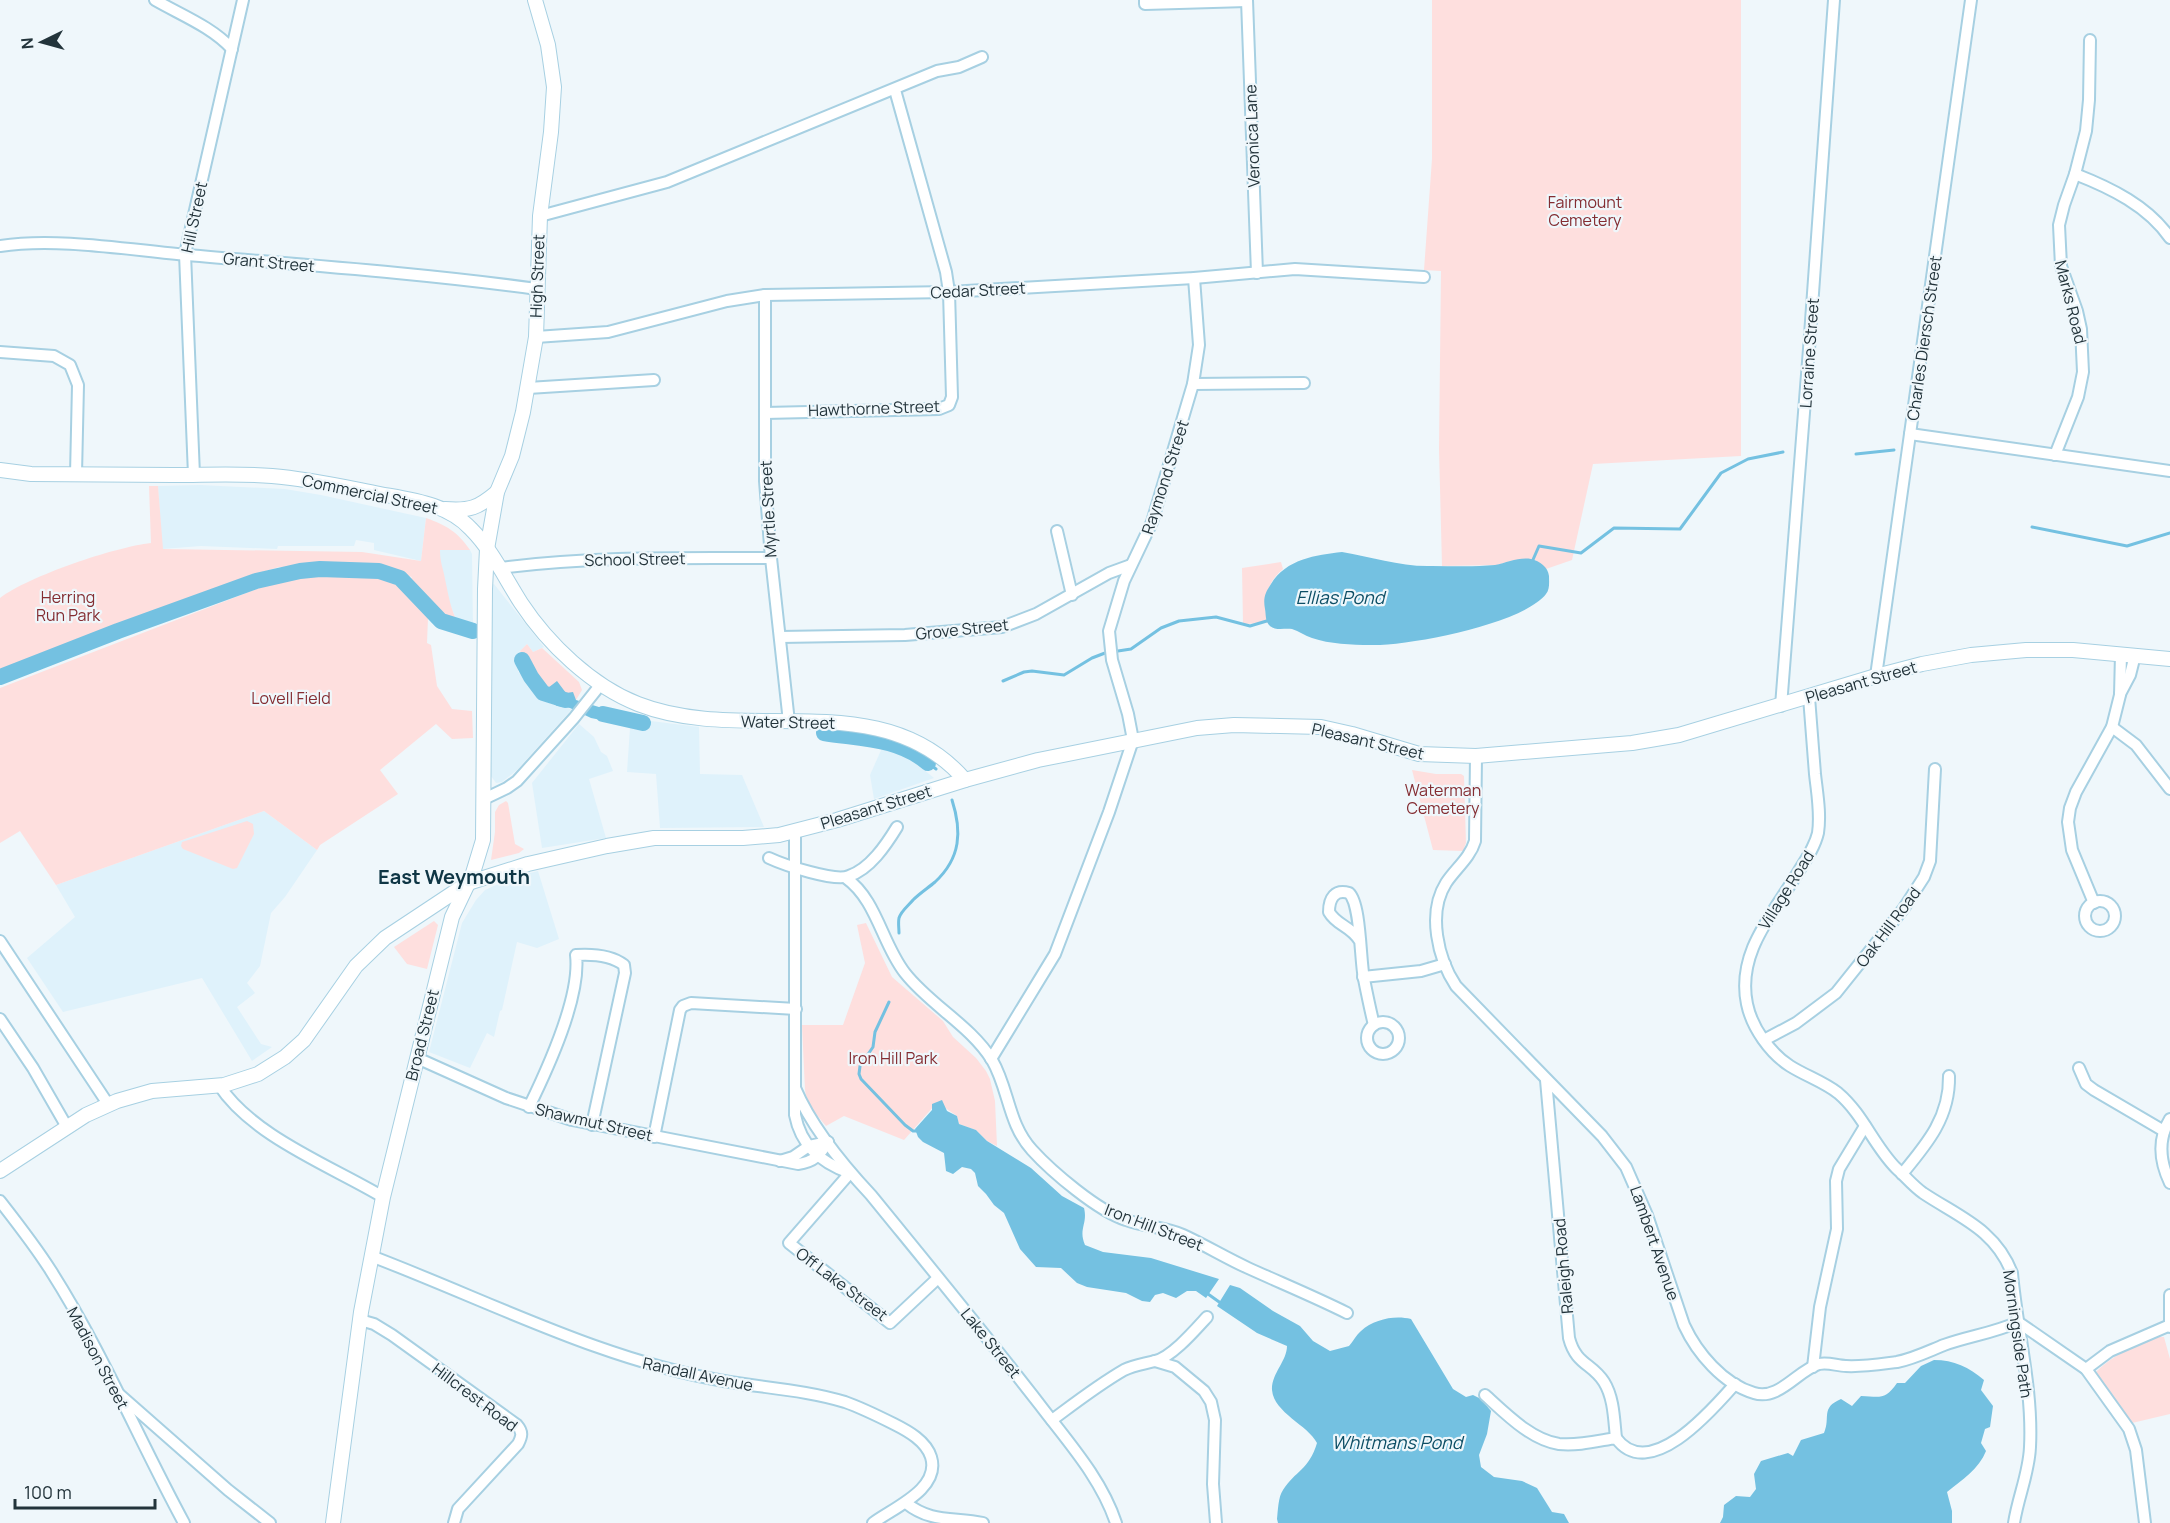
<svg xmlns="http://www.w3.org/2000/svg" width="2170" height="1523" font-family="Manrope,sans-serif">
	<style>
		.built { fill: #dff2fb }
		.green { fill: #fedfde }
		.water { fill: #74c1e1 }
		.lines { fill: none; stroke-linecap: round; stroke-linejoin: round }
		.stream { stroke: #74c1e1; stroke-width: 3 }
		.river { stroke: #74c1e1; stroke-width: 16 }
		.minor-casing { stroke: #a7d0e2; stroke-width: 14 }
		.major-casing { stroke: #a7d0e2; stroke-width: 16 }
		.minor { stroke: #fff; stroke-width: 10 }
		.major { stroke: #fff; stroke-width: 14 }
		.labels { text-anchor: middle; stroke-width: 4.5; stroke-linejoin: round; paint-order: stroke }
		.street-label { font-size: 16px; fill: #23343b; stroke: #eff7fb }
		.park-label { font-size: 16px; fill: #842d32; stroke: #eff7fb }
		.water-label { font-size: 18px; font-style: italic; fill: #0c4e65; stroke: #eff7fb }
		.quarter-label { font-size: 20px; font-weight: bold; fill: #0f3645; stroke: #eff7fb }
	</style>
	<rect width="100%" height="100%" fill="#eff7fb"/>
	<g class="built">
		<polygon points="200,485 285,489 321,495 426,518 421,561 374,550 374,543 356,540 354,546 278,546 277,549 201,546 162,549 158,486"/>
		<polygon points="440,550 470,550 472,554 473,629 459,625 456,619 448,599 440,564"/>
		<polygon points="494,584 544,647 533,652 527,644 518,653 518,672 524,674 542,700 557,706 572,709 517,770 502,782 496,783 491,776 492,585"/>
		<polygon points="643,720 699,727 700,774 742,775 764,827 660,828 656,774 627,772 630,728 642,725"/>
		<polygon points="579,724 594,737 601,752 607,756 613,771 589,779 606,838 542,848 532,783"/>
		<polygon points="882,748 909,758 934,778 874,799 870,775"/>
		<polygon points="264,811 317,850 285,897 271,913 260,966 247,983 255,993 237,1007 261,1044 272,1047 252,1061 202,978 63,1012 27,958 75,917 56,885"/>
		<polygon points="538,871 559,939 537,948 517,942 502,1010 500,1011 494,1037 487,1033 470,1068 429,1052 462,923 476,900 485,890 511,878"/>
	</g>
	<g class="green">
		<polygon points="1432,0 1741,0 1741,456 1593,464 1572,560 1546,569 1535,560 1515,560 1497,565 1442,566 1439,449 1441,271 1424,270 1432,159"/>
		<path d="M 149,486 L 158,486 L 163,549 L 362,552 L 421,561 L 426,518 C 446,525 458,532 470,550 L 440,550 C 440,563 443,567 445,579 C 449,597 450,608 459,625 L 445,620 L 407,583 L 412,577 L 378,568 L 363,566 L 279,567 L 256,574 L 0,672 L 0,598 C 29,576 115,547 151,543 Z"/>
		<path d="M 1281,562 L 1283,569 C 1266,583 1262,603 1268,623 L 1243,624 L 1242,568 Z"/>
		<polygon points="326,572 374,573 393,578 401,583 424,610 428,618 427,643 431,645 437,686 452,709 472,711 473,738 452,739 436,724 380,770 398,794 320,845 317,850 264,811 56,885 20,831 0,843 0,688 293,575"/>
		<polygon points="527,644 533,652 542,648 579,682 582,690 576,700 566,693 545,690 520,651"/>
		<polygon points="1412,770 1436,774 1461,774 1464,776 1466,843 1463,851 1433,850"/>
		<polygon points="506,801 508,803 515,844 524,849 519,853 491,860 495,832 495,812 499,805"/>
		<polygon points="247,821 253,824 254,834 237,868 233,869 183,849 181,846 182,842"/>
		<polygon points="434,921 438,925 427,969 407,964 394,947"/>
		<path d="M 866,923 L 892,977 L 943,1021 L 953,1037 L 976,1058 L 986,1071 L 990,1079 L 995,1101 L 997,1146 L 987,1141 L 976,1130 L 959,1124 L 957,1116 L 944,1107 L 933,1107 L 904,1140 L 844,1116 L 826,1126 C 817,1115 807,1105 805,1090 L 802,1025 L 843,1025 L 865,963 L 857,925 Z"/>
		<path d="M 2156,1337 L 2164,1337 L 2170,1359 L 2170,1414 L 2132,1423 L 2095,1373 C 2112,1355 2133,1347 2156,1337 Z"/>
	</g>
	<g class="water">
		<path d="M 1342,552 C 1372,557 1401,567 1432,566 C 1453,566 1475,567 1495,565 C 1507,563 1518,557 1531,559 C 1540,561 1548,567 1549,576 C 1549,582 1550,589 1546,594 C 1523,624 1408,646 1371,645 C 1351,645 1330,644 1312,638 C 1305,636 1299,631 1292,629 C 1284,628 1276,631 1270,626 C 1265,622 1266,614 1265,609 C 1263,598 1265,593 1271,584 C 1286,559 1316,555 1342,552 Z"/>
		<polygon points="557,681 566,693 573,692 576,700 612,711 624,719 606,721 591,718 570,708 557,706 542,696 544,691"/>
		<path d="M 942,1100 L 947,1111 L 957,1116 L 959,1124 L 976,1130 L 987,1141 L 1031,1168 L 1062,1196 L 1084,1208 C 1088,1224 1078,1229 1085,1245 L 1103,1252 L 1151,1258 L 1219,1279 L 1206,1298 L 1196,1291 L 1187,1291 L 1176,1298 L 1163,1293 L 1155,1295 L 1150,1302 L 1142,1301 L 1126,1293 L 1087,1287 L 1077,1283 L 1061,1268 L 1036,1267 L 1020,1249 L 1004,1213 L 994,1205 L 986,1194 L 978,1186 L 975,1173 L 971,1169 L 962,1167 L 953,1174 L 946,1171 L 944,1153 L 923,1142 L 918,1137 L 915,1129 L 932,1110 L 932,1104 Z"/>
		<path d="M 1230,1285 L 1240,1288 L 1273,1311 L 1300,1326 L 1313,1341 L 1330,1351 L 1349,1346 C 1353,1342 1356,1335 1361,1331 C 1374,1319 1395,1315 1411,1319 L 1453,1389 L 1466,1397 L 1473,1395 L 1481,1399 L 1491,1411 L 1487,1434 L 1479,1455 L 1481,1467 L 1494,1477 L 1522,1481 L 1537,1488 L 1552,1512 L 1564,1514 L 1569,1523 L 1278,1523 L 1277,1519 C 1278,1511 1278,1497 1283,1490 C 1295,1471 1309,1470 1317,1443 C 1308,1425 1274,1413 1272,1390 C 1271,1374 1287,1361 1287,1346 L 1257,1333 L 1217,1306 Z"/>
		<path d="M 1934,1360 C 1954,1360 1969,1367 1984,1380 L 1981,1390 L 1993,1406 L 1990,1427 L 1985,1429 L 1981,1443 L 1986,1451 C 1979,1469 1962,1480 1947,1492 L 1952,1511 L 1952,1523 L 1720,1523 L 1723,1517 L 1724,1505 L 1736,1496 L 1750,1497 L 1756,1489 L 1754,1474 L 1761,1461 L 1788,1453 L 1793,1456 L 1801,1440 L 1824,1433 C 1831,1417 1820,1408 1841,1399 L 1852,1406 L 1861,1396 C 1881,1397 1885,1400 1897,1383 L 1905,1383 L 1921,1366 Z"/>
	</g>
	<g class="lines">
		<g class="stream">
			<polyline points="1856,454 1894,450"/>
			<polyline points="2032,527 2127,546 2170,533"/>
			<polyline points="1532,562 1539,546 1581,553 1614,528 1680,529 1721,473 1748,459 1783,452"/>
			<polyline points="1003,681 1024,672 1032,671 1064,675 1092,658 1105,653 1131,649 1161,628 1179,621 1216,617 1250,626 1270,620"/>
			<polyline points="931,761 928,763 936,769"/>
			<path d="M 899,933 C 899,928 898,923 899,918 C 901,911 908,906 913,900 C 920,893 928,888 935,882 C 961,858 962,831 952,800"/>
			<polyline points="889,1002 875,1032 873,1047 860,1066 859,1074 861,1079 905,1125 913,1131 918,1131"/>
			<polyline points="1208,1294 1222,1304"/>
		</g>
		<g class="river">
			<polyline points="522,660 531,677 543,693 565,700"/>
			<polyline points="0,677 118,631 256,581 300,571 320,569 379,571 400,578 441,621 473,631"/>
			<polyline points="603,714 643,723"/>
			<path d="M 824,733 C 862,739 898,738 928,763"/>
		</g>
		<g class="minor-casing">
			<g id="minor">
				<path d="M 155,0 C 181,15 212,27 232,49"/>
				<polyline points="1145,0 1145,4 1247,1"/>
				<polyline points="1247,0 1257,273"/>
				<path d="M 2075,174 C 2111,188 2148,206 2170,238"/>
				<polyline points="540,216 667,182 937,71 959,67 982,57"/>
				<path d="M 0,246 C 56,237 130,250 187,255 C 304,265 421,273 537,289"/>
				<polyline points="765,295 765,481 771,558 789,722"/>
				<polyline points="536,337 608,332 727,301 765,295 949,292 1194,278 1295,269 1424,277"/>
				<polyline points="0,352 54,356 70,365 78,385 76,474"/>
				<polyline points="1193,384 1304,383"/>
				<polyline points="528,388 654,380"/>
				<polyline points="765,413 939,409 949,405 952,397 949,292 946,272 895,90"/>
				<polyline points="1910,434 2170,471"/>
				<polyline points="2055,455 2078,397 2083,372 2081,329 2077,311 2061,266 2059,225 2064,205 2075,174 2086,131 2089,100 2090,40"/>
				<polyline points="194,475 185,254 243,0"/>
				<polyline points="1057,531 1072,595"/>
				<path d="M 500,568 C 590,556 680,558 771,558"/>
				<polyline points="780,637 905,635 1002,627 1036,614 1109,573 1131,565"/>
				<polyline points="1876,676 1971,0"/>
				<polyline points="2120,694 2130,675 2135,655"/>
				<path d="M 1809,697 C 1811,722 1813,748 1815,774 C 1817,793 1821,813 1818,833 C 1815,846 1807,858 1800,869 C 1775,912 1736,951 1747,1004 C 1752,1028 1770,1053 1790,1066 C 1806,1076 1824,1082 1838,1093 C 1863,1114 1874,1146 1896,1168 C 1905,1176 1913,1186 1923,1193 C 1959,1217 1995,1229 2012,1273 C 2017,1331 2033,1388 2030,1447 C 2029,1473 2018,1497 2014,1523"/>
				<polyline points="1781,706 1809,349 1834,0"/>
				<polyline points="2112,727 2136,745 2170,789"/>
				<path d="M 1476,756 L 1475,841 C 1470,858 1455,869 1446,883 C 1427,913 1438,959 1456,986 L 1602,1136 L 1626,1167 L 1647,1215 L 1684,1325 C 1697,1353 1723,1384 1754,1393 C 1779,1401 1798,1370 1819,1364 C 1829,1362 1837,1366 1846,1366 C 1862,1367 1881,1364 1897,1362 C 1913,1359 1929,1351 1944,1345 C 1969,1336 1994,1333 2018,1322 L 2086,1369 L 2129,1429 L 2136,1450 L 2145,1523"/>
				<polyline points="484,799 507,788 517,781 574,718 601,684"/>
				<path d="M 795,831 L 795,1115 C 801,1146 821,1163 850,1173"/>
				<path d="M 769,858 C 784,865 835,882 849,876 C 870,869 886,845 897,827"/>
				<path d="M 846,878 C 877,900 882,944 905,973 C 930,1005 970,1025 992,1060 C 1009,1089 1008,1124 1032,1150 C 1052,1172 1098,1211 1126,1220 C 1145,1227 1165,1227 1183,1235 C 1205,1245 1226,1258 1248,1268 C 1281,1283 1315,1297 1347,1313"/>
				<circle cx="2100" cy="916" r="15"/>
				<polyline points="2094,903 2072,850 2068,822 2070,808 2076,792 2112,727 2120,695 2121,654"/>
				<polyline points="0,941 108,1104"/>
				<path d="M 1360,941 C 1350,925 1337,926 1329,912 C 1329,898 1335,889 1349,893 C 1361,904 1360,960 1364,979 C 1367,994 1370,1009 1374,1025"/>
				<polyline points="1363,977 1421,971 1445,964"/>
				<polyline points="0,1019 33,1068 67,1127"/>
				<circle cx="1383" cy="1038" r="16"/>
				<polyline points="1764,1040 1796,1023 1836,993 1904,908 1924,877 1930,861 1935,769"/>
				<path d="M 417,1058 L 506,1098 L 572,1120 L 798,1164 C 814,1162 820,1155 828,1142"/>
				<polyline points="991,1059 1055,954 1109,812 1133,740 1128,714 1112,660 1109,631 1124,581 1152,522 1193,384 1199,345 1194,278"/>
				<polyline points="2079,1068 2086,1084 2094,1090 2164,1131"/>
				<path d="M 1546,1080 L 1569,1338 C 1576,1365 1592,1363 1604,1382 C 1614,1398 1614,1420 1616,1438"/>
				<path d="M 219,1085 C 252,1136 331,1166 383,1197"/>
				<path d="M 795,1088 C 812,1128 842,1164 871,1195 C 928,1265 985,1334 1040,1405 C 1068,1442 1101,1478 1116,1523"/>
				<path d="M 529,1107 C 548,1068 581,997 576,955 C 592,954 611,955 624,965 L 625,973 L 592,1125"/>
				<path d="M 2170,1119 C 2157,1140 2160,1162 2170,1183"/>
				<polyline points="654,1137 680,1010 683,1006 691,1003 796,1009"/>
				<polyline points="780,1161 793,1157 809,1146 828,1142"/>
				<polyline points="850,1173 789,1243 890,1323 938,1278"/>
				<path d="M 1902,1174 C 1927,1144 1950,1117 1949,1076"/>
				<path d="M 0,1201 C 18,1224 36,1247 51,1271 C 102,1351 139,1440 184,1523"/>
				<path d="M 371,1256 C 487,1300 601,1360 724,1381 C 764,1388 806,1390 845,1402 C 862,1408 878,1416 894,1424 C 908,1431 926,1441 931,1457 C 941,1489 893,1508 873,1523"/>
				<polyline points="2170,1295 2170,1327"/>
				<path d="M 360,1320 L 374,1324 L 392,1335 L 517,1425 C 523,1432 522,1436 518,1444 L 458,1509 L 454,1523"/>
				<polyline points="1155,1361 1175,1367 1204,1391 1211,1402 1215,1420 1213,1484 1216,1523"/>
				<polyline points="1813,1367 1820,1307 1837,1229 1836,1181 1839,1169 1865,1126"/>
				<polyline points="2086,1369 2110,1351 2170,1325"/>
				<polyline points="120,1395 228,1490 270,1523"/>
				<path d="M 1485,1395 C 1505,1413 1531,1440 1559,1444 C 1578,1446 1597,1441 1616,1438 C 1649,1484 1713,1409 1735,1384"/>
				<path d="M 1052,1420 C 1075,1403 1098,1385 1124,1370 C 1134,1365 1144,1364 1155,1361 C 1172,1357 1195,1330 1207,1317"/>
				<path d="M 906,1503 C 931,1523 953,1517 983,1523"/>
			</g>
		</g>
		<g class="major-casing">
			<g id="major">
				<path d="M 0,470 L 31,474 C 78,474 126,475 173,475 C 206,475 239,473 272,476 C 309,479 344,487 380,494 C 413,500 448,504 471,529 C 492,550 505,578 521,603 C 548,644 592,686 638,704 C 745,746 881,683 965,780"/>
				<path d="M 445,509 C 470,511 478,508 497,492"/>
				<polyline points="0,1171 86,1115 117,1101 152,1091 224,1085 258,1074 285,1057 304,1040 356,966 385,938 468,883 528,864 607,846 654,838 743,838 779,835 837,820 965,780 1038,760 1197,728 1234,725 1321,727 1352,734 1419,754 1476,756 1632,743 1679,735 1876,676 1922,664 1971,655 2026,650 2073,650 2170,659"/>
				<polyline points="333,1523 361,1312 383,1197 452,917 473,873 483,840 485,589 487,549 497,492 512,456 523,412 536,337 540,216 551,132 554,87 548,45 535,0"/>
			</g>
		</g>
		<use href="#minor" class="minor"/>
		<use href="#major" class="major"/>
	</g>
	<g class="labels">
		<g class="street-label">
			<text transform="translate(1252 136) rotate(-92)" y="6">Veronica Lane</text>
			<text transform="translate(194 217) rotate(-78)" y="6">Hill Street</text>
			<text transform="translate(269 262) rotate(5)" y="6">Grant Street</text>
			<text transform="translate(537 276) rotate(-88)" y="6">High Street</text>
			<text transform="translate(978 290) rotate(-3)" y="6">Cedar Street</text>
			<text transform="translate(2071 302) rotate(76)" y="6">Marks Road</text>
			<text transform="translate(1924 338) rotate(-82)" y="6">Charles Diersch Street</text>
			<text transform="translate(1809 353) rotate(-86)" y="6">Lorraine Street</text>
			<text transform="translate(874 408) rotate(-2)" y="6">Hawthorne Street</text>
			<text transform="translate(1165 477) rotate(-72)" y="6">Raymond Street</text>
			<text transform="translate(370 494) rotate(12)" y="6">Commercial Street</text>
			<text transform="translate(768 509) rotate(-93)" y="6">Myrtle Street</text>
			<text transform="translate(635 559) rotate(-1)" y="6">School Street</text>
			<text transform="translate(962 629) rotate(-6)" y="6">Grove Street</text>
			<text transform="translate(1861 682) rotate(-16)" y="6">Pleasant Street</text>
			<text transform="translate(788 722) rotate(1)" y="6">Water Street</text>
			<text transform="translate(1368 741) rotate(13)" y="6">Pleasant Street</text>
			<text transform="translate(876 807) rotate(-17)" y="6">Pleasant Street</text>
			<text transform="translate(1786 890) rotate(-58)" y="6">Village Road</text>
			<text transform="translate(1888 927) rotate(-53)" y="6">Oak Hill Road</text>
			<text transform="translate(422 1035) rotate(-76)" y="6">Broad Street</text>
			<text transform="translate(594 1122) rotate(13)" y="6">Shawmut Street</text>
			<text transform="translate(1154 1227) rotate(21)" y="6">Iron Hill Street</text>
			<text transform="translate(1655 1243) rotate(71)" y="6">Lambert Avenue</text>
			<text transform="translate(1563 1266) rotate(-95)" y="6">Raleigh Road</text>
			<text transform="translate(842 1284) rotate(37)" y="6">Off Lake Street</text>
			<text transform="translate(2018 1334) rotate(82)" y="6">Morningside Path</text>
			<text transform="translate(991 1343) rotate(51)" y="6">Lake Street</text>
			<text transform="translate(98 1358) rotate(62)" y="6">Madison Street</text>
			<text transform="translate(698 1374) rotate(12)" y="6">Randall Avenue</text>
			<text transform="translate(475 1397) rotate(37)" y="6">Hillcrest Road</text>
		</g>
		<g class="park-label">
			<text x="1585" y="208">Fairmount<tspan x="1585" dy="18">Cemetery</tspan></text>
			<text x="68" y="603">Herring<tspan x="68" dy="18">Run Park</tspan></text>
			<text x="291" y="704">Lovell Field</text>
			<text x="1443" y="796">Waterman<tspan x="1443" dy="18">Cemetery</tspan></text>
			<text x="893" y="1064">Iron Hill Park</text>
		</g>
		<g class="water-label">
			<text x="1340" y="604">Ellias Pond</text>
			<text x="1397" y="1449">Whitmans Pond</text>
		</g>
		<g class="quarter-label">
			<text x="454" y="884">East Weymouth</text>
		</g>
	</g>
	<g transform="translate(42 42) rotate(265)" stroke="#eff7fb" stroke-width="4.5" paint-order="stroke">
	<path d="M0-4.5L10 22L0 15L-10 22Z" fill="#23343b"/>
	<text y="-9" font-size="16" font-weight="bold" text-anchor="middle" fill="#23343b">N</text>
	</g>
	<path d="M15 1499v9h140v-9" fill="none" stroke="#23343b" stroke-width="3"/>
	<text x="24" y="1499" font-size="18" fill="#23343b" stroke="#eff7fb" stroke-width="4.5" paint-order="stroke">100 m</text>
</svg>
